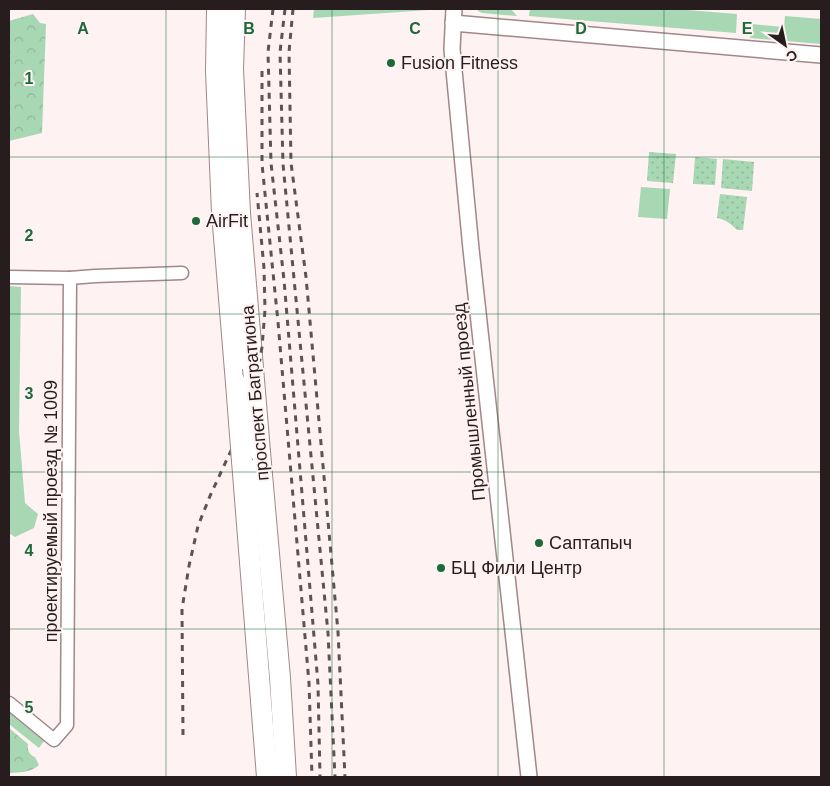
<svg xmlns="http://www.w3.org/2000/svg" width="830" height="786" font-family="Arial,sans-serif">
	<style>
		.green { fill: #a7d7b3 }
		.forest { fill: url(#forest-crowns) }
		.park { fill: url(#park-dots) }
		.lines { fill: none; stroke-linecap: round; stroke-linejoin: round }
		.minor-casing { stroke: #a18788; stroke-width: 15 }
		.tertiary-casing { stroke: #a18788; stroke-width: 18 }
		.primary-casing { stroke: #a18788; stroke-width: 22 }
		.minor { stroke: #fff; stroke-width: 12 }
		.tertiary { stroke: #fff; stroke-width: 15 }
		.primary { stroke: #fff; stroke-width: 20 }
		.rail { stroke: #5e5354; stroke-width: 3; stroke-dasharray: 6 6; stroke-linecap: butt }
		.primary-bridge-casing { stroke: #a18788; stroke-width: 22; stroke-linecap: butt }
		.primary-bridge { stroke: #fff; stroke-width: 20 }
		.grid { fill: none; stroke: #1c6a3a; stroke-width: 1; stroke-opacity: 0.55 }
		.poi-dot { fill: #1c6a3a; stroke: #fef2f2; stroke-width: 2 }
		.labels { text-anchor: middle; stroke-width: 4; stroke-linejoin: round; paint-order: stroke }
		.poi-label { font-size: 18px; fill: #271d1e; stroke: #fef2f2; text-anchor: start }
		.street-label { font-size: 18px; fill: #271d1e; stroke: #fef2f2 }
		.grid-label { font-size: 16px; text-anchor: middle; font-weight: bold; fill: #1c6a3a; stroke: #fef2f2; stroke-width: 4; stroke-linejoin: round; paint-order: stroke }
	</style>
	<defs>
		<pattern id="forest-crowns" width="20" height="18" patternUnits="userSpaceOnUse" patternTransform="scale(1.25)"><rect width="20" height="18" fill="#a7d7b3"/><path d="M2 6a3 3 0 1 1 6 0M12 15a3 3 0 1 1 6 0" fill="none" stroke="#90b89a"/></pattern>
		<pattern id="park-dots" width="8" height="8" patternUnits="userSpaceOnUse" patternTransform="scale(1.25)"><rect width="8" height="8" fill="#a7d7b3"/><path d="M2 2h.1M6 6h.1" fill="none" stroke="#90b89a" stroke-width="1.8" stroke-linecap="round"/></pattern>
	</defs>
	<rect width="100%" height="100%" fill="#fef2f2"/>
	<g class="green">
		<polygon points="314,9 429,9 429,10 313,18"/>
		<polygon points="477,9 511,9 517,16 482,13 478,11"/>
		<polygon points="530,9 675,9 737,14 736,33 529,16"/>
		<polygon points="785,16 821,19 821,44 750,38 752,24 784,27"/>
		<polygon points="641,187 670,189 667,219 638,217"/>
		<polygon points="9,286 21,287 19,431 25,503 38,514 34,528 15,537 9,533"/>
		<polygon points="9,712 44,741 39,748 9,724"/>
	</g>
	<g class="forest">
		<polygon points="33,14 40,23 46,24 42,133 9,141 9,21"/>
		<path d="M 9,728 L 28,744 C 27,750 29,755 35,757 L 39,765 C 31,773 19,772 9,773 Z"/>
	</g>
	<g class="park">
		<polygon points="649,152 676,154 673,183 647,181"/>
		<polygon points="695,157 717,159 715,185 693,184"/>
		<polygon points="723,159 754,162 752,191 721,188"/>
		<path d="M 720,194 L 747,197 L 743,230 L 737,230 C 730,223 726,220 717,218 Z"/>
	</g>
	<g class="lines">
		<g class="minor-casing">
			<g id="minor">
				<polyline points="9,277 70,278 95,276 182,273"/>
				<polyline points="9,703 54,740 67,725 70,278"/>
			</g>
		</g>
		<g class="tertiary-casing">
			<g id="tertiary">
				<polyline points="454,9 452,49 471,249 529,777"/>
				<polyline points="453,23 821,55"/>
			</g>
		</g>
		<g class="primary-casing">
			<g id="primary">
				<polyline points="217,9 216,71 222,213 236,383"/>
				<polyline points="235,9 233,69 240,213 253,368"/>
				<polyline points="260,452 280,678 286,777"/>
				<polyline points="242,461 267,777"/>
			</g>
		</g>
		<use href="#minor" class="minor"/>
		<use href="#tertiary" class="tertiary"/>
		<use href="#primary" class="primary"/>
		<g class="rail">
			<polyline points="273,9 268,52 271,163 284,280 318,684 320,777"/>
			<polyline points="285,9 280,52 283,164 328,633 335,777"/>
			<polyline points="293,9 289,52 291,163 306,277 338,632 345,777"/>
			<polyline points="262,71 262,164 278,322 309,683 312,777"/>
			<polyline points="183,735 182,609 189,566 198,526 210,496 247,416 256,383 262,347 265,310 264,268 257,193"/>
		</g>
		<g class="primary-bridge-casing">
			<g id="primary-bridge">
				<polyline points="253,368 260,452"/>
				<polyline points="236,383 242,461"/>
			</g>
		</g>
		<use href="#primary-bridge" class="primary-bridge"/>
	</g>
	<path class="grid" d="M 166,9 L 166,777M 332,9 L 332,777M 498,9 L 498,777M 664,9 L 664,777M 9,157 L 821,157M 9,314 L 821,314M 9,472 L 821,472M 9,629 L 821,629"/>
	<g class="poi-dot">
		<circle cx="391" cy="63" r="5"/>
		<circle cx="196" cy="221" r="5"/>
		<circle cx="539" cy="543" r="5"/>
		<circle cx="441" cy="568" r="5"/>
	</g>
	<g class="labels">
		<g class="poi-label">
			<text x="401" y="69">Fusion Fitness</text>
			<text x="206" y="227">AirFit</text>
			<text x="549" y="549">Саптапыч</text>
			<text x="451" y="574">БЦ Фили Центр</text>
		</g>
		<g class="street-label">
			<text transform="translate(255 393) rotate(-95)" y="6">проспект Багратиона</text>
			<text transform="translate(469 402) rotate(-96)" y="6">Промышленный проезд</text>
			<text transform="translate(51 511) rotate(-90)" y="6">проектируемый проезд № 1009</text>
		</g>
	</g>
	<g class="grid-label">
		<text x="83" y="34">A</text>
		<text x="249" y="34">B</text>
		<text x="415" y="34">C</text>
		<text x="581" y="34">D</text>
		<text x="747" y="34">E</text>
		<text x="29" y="84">1</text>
		<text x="29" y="241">2</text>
		<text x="29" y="399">3</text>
		<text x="29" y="556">4</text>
		<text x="29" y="713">5</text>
	</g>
	<rect width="830" height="786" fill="none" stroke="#271d1e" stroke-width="20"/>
	<g transform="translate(785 45) rotate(147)" stroke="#fef2f2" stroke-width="4" paint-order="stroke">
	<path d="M0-4L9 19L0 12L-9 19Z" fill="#271d1e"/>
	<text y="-8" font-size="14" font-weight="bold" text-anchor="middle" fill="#271d1e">С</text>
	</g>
</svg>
